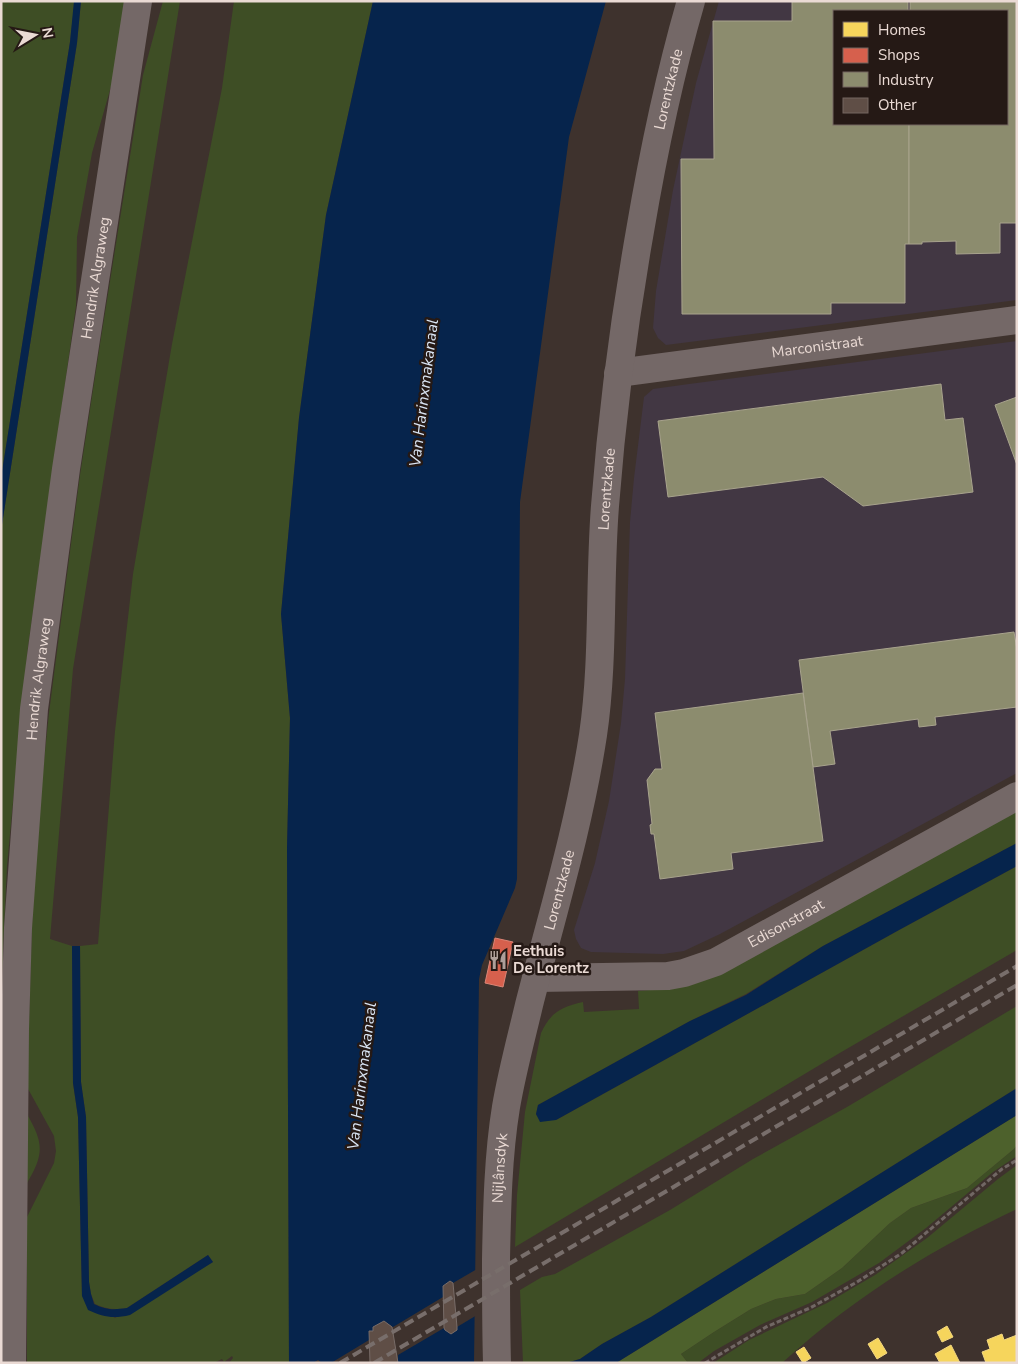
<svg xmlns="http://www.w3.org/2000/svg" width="1018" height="1364" font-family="'Nunito Sans',sans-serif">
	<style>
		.industrial { fill: #423743; fill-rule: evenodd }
		.green { fill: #3e4e25 }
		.forest { fill: #4d612c }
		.water { fill: #06244c }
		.pier { fill: #3e322d }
		.homes { fill: #f6d55c; stroke: #f2d680 }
		.shops { fill: #d6604d; stroke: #dc8576 }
		.industry { fill: #8c8c6e; stroke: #a8a38d }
		.building { fill: #5f4e46; stroke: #786c68 }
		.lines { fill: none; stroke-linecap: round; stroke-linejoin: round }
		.path { stroke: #716764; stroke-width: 3; stroke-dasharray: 5 2.5; stroke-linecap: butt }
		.minor { stroke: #746867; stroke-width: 28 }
		.tertiary { stroke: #746867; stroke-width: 28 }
		.rail { stroke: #786e6b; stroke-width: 4; stroke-dasharray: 10 5; stroke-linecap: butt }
		.labels { text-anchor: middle; stroke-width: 5; stroke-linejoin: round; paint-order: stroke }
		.street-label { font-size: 15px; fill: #eadad4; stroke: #251915 }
		.poi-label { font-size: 15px; font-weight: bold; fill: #eadad4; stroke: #251915; text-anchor: start }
		.water-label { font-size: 16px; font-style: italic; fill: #dae5f4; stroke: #251915 }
	</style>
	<rect width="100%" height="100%" fill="#3e322d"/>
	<g class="industrial">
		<path d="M 719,1 L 1017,1 L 1017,300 L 666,345 L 658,338 L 653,328 L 656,291 L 673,190 L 696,83 ZM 834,11 L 1007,11 L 1007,124 L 834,124 Z"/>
		<polygon points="1017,341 1017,773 720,934 684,951 663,954 591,952 581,948 576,939 574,930 595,863 609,801 621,723 625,679 630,522 634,478 644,397 653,389 689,384"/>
	</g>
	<g class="green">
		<polygon points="1,1 74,1 74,7 70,42 1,478"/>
		<polygon points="81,1 125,1 114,76 92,153 77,237 76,306 28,647 19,738 7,866 1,993 1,531 77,43"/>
		<path d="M 163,1 L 180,1 L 73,669 L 50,939 L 72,946 L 73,1083 L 78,1117 L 82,1296 L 115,1318 L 213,1262 L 208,1255 L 127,1308 C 114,1310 106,1309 95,1304 L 91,1294 L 89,1282 L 86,1117 L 81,1082 L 80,946 L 98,944 L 115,731 L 133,574 L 172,344 L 222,88 L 234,1 L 373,1 L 326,215 L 299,418 L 281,614 L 290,718 L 287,848 L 289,1363 L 229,1363 L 233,1358 L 232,1356 L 224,1362 L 222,1359 L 214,1363 L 27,1363 L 27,1217 L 54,1163 L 56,1151 L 54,1136 L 27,1087 L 32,925 L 38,819 L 49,713 L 80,475 L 100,344 L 143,75 Z"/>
		<path d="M 1017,810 L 1017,843 L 823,946 L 746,994 L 690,1021 L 538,1105 L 536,1115 L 556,1120 L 899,930 L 1017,866 L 1017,950 L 838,1054 L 515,1247 L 517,1195 L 525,1112 L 541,1033 C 551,1012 561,1007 583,1002 L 584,1012 L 639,1009 L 638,991 L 673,988 Z"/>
		<polygon points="1017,1006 1017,1088 651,1317 602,1344 580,1359 566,1363 523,1363 520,1290 542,1277 555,1274 670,1210 753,1159 847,1107"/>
		<path d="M 27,1114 C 44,1144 44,1154 27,1183 Z"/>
		<polygon points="1017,1145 1017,1156 993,1172 926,1228 879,1263 812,1302 760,1325 714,1351 698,1363 688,1363 681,1354 714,1332 751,1309 776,1299 805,1294 842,1268 890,1223 911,1208 967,1188 1014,1149"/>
		<path d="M 1017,1165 L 1017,1209 C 930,1250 853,1298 782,1363 L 713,1363 L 749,1340 L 827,1303 L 875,1275 L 927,1238 L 998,1179 Z"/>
	</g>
	<polygon class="forest" points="1017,1115 1017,1145 1014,1149 967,1188 911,1208 890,1223 842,1268 805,1294 776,1299 751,1309 714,1332 681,1354 688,1363 616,1363"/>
	<g class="water">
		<polygon points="74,1 81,1 77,43 1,531 1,478 70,42"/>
		<polygon points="373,1 606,1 569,137 520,502 517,879 515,888 482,965 479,979 474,1363 322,1363 318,1360 313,1363 289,1363 287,848 290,718 281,614 299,418 326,215"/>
		<polygon points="1017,843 1017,866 899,930 556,1120 540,1122 536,1114 538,1105 690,1021 746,995 823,946"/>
		<path d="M 72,946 L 80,946 L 81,1082 L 86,1117 L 89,1282 L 91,1294 L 94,1304 C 106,1310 114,1310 127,1308 L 208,1255 L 213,1262 L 130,1315 C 113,1319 103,1317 88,1310 L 82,1296 L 78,1117 L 73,1083 Z"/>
		<polygon points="1017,1088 1017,1115 616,1363 566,1363 580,1359 602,1344 651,1317"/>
	</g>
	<polygon class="pier" points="477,1269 477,1315 457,1327 457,1330 451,1334 444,1328 398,1355 398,1363 331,1363 369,1340 373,1331 384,1321 393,1327 443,1297 450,1281 453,1283"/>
	<g class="homes">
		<polygon points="947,1326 953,1337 942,1342 937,1332"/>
		<polygon points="1002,1334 1004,1340 1017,1335 1017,1363 986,1363 982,1352 990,1349 987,1340"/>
		<polygon points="878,1338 887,1353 877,1359 868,1344"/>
		<polygon points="951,1345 960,1363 940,1363 935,1354"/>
		<polygon points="804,1347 811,1358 803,1363 796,1352"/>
	</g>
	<polygon class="shops" points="495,938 513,942 503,987 485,983"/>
	<g class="industry">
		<polygon points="792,1 908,1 908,11 834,11 834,124 909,124 909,244 905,244 905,303 831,303 831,314 682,314 681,159 714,159 713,21 792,21"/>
		<polygon points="910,1 1017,1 1017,223 1000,223 1000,253 956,254 956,241 922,242 922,244 909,244 909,124 1007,124 1007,11 910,11"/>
		<polygon points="941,384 945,420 963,418 973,492 863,506 823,477 668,497 658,421"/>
		<polygon points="1017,397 1017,465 995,405"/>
		<polygon points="1014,632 1017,650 1017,707 935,717 936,725 919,727 918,719 830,731 835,764 813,767 799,660"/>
		<polygon points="803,693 823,841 731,853 733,869 660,879 654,834 651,834 650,825 652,824 647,780 655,769 662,769 655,713"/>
	</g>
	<g class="building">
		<polygon points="450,1281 453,1283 457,1327 457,1330 451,1334 445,1330 444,1328 443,1286"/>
		<polygon points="384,1321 392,1327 398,1363 370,1363 369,1331 373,1331 373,1327"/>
	</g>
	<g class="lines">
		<polyline class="path" points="705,1363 766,1327 810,1308 857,1282 902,1253 1002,1169 1017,1160"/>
		<g class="minor">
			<path id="s1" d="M 618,373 L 1017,320"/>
			<path id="s2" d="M 536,978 L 668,976 L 684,973 L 716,962 L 1017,796"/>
			<path id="s3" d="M 12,1363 L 15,1029 L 18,928 L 34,709 L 66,469 L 138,1"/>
		</g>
		<path class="tertiary" id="s4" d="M 497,1363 C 496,1328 496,1293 496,1259 C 497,1208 498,1156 506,1107 C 512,1072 521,1039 529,1005 C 552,915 579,827 593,735 C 604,660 599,582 605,506 C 612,414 624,322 640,231 C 653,154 669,77 691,1"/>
		<g class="rail">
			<polyline points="340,1363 1017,966"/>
			<polyline points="374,1363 1017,985"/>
		</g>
	</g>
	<defs>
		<g id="restaurant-bare" transform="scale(1.5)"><path d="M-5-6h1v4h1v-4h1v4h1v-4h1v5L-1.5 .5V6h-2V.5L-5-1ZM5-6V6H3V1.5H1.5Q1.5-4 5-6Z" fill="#ae9f9a" stroke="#251915" stroke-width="2.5" paint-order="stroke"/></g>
	</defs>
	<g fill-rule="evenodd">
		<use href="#restaurant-bare" x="498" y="960"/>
	</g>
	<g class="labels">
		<g class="street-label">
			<text dy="5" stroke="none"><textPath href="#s4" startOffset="1290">Lorentzkade</textPath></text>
			<text dy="5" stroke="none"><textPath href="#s3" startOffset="1090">Hendrik Algraweg</textPath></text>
			<text dy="5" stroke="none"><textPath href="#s1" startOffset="201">Marconistraat</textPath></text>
			<text dy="5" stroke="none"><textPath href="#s4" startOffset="885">Lorentzkade</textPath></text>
			<text dy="5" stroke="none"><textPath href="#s3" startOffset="685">Hendrik Algraweg</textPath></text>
			<text dy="5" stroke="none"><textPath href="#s4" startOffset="480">Lorentzkade</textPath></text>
			<text dy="5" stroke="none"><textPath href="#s2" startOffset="262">Edisonstraat</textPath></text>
			<text dy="5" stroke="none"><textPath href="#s4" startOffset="195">Nijlânsdyk</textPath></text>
		</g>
		<g class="poi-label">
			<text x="513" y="956">Eethuis<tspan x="513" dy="17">De Lorentz</tspan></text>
		</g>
		<g class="water-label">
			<text transform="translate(423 393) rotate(-83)" y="6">Van Harinxmakanaal</text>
			<text transform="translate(361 1076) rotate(-83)" y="6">Van Harinxmakanaal</text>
		</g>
	</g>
	<rect width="1018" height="1364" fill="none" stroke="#eadad4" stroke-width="5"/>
	<rect x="833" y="10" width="175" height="115" fill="#251915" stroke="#746661"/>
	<rect x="843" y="22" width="25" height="15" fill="#f6d55c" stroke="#746661"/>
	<text x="878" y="35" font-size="15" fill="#eadad4">Homes</text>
	<rect x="843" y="48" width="25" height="15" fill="#d6604d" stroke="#746661"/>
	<text x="878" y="60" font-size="15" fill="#eadad4">Shops</text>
	<rect x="843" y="72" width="25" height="15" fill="#8c8c6e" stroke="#746661"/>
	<text x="878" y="85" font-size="15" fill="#eadad4">Industry</text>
	<rect x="843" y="98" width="25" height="15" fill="#5f4e46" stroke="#746661"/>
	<text x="878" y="110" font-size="15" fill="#eadad4">Other</text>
	<g transform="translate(35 35) rotate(80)" stroke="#251915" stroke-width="4" paint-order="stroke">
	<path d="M0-4L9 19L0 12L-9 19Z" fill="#eadad4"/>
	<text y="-8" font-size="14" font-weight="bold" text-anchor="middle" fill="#eadad4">N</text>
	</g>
</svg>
